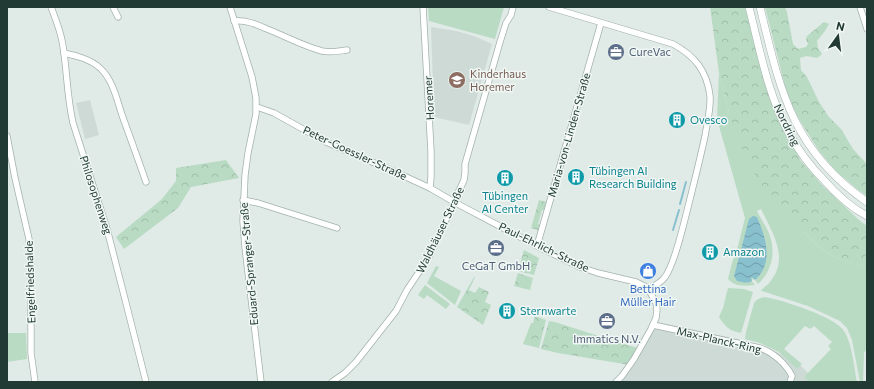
<svg xmlns="http://www.w3.org/2000/svg" width="874" height="389" font-family="Commissioner,sans-serif">
	<style>
		.built { fill: #cedad5 }
		.green { fill: #b9dbc4 }
		.forest { fill: url(#forest-crowns) }
		.water { fill: url(#water-waves) }
		.lines { fill: none; stroke-linecap: round; stroke-linejoin: round }
		.stream { stroke: #89c0ce; stroke-width: 2 }
		.minor-casing { stroke: #a3b2ad; stroke-width: 7 }
		.tertiary-casing { stroke: #a3b2ad; stroke-width: 8 }
		.minor { stroke: #fff; stroke-width: 5.5 }
		.tertiary { stroke: #fff; stroke-width: 7 }
		.labels { text-anchor: middle; stroke-width: 3; stroke-linejoin: round; paint-order: stroke }
		.service-label { font-size: 11px; fill: #4e5e75; stroke: #f0f7f4 }
		.education-label { font-size: 11px; fill: #785e54; stroke: #f0f7f4; text-anchor: start }
		.street-label { font-size: 11px; fill: #213a34; stroke: #f0f7f4 }
		.culture-label { font-size: 11px; fill: #0d838f; stroke: #f0f7f4; text-anchor: start }
		.shop-label { font-size: 11px; fill: #366cbe; stroke: #f0f7f4 }
	</style>
	<defs>
		<pattern id="forest-crowns" width="20" height="18" patternUnits="userSpaceOnUse"><rect width="20" height="18" fill="#b9dbc4"/><path d="M2 6a3 3 0 1 1 6 0M12 15a3 3 0 1 1 6 0" fill="none" stroke="#9fbda9"/></pattern>
		<pattern id="water-waves" width="16" height="10" patternUnits="userSpaceOnUse"><rect width="16" height="10" fill="#89c0ce"/><path d="M0 5q4-4 8 0t8 0" fill="none" stroke="#709da8"/></pattern>
	</defs>
	<rect width="100%" height="100%" fill="#e0eae6"/>
	<g class="built">
		<polygon points="431,27 456,31 474,36 492,44 469,125 434,117"/>
		<polygon points="90,100 99,135 85,139 76,103"/>
		<polygon points="657,322 742,340 769,348 798,363 809,374 810,382 618,382"/>
	</g>
	<g class="green">
		<polygon points="428,7 504,7 495,39 429,21"/>
		<path d="M 719,73 L 729,113 L 803,231 L 819,247 L 837,258 L 866,267 L 867,266 L 867,348 L 864,353 L 863,382 L 860,382 L 852,340 L 847,328 L 840,321 L 808,306 L 762,291 L 761,290 C 765,287 769,284 772,279 C 789,257 771,230 761,209 L 757,211 C 760,217 763,222 766,227 C 777,247 774,269 758,284 L 754,279 L 751,280 L 755,285 C 746,286 734,287 728,279 L 732,263 L 738,246 L 745,218 L 717,119 Z"/>
		<polygon points="436,266 439,267 434,276 461,291 455,305 427,283"/>
		<polygon points="425,285 450,304 446,309 427,295 424,299 418,295"/>
		<path d="M 728,288 L 744,289 L 753,292 L 741,333 C 729,331 725,326 719,317 L 723,308 Z"/>
		<path d="M 765,297 C 782,300 836,317 844,331 C 852,343 854,367 857,382 L 809,382 L 804,377 L 831,349 L 828,346 L 832,342 L 814,326 L 810,329 L 805,326 L 784,349 L 802,364 L 797,369 L 779,352 L 760,343 L 745,339 L 746,332 L 754,303 C 757,299 760,298 765,297 Z"/>
		<polygon points="7,333 26,333 27,359 7,362"/>
	</g>
	<g class="forest">
		<polygon points="710,7 745,7 757,55 777,116 801,161 822,185 859,220 867,226 867,266 866,267 837,258 819,247 803,231 777,209 748,164 729,113 719,73"/>
		<polygon points="765,7 785,7 787,12 793,44 798,49 806,47 808,44 806,39 807,36 824,22 829,24 825,31 817,41 818,48 822,54 817,58 806,56 800,58 801,70 807,77 819,102 829,117 841,129 853,149 867,164 867,196 858,190 837,172 828,162 819,151 797,116 786,90"/>
		<polygon points="226,160 239,178 191,187 178,208 124,249 116,237 162,199 176,181 176,168"/>
		<polygon points="539,200 546,202 544,210 542,210 538,224 540,225 538,230 531,228"/>
		<polygon points="524,250 539,258 534,275 518,271"/>
		<polygon points="518,273 533,278 530,290 514,286"/>
		<polygon points="474,277 475,277 469,290 475,293 479,287 489,292 485,302 491,305 483,325 457,307"/>
		<polygon points="535,316 546,320 539,348 523,344 531,323 533,323"/>
		<polygon points="549,321 555,322 617,342 641,349 630,365 558,353 541,349"/>
	</g>
	<path class="water" d="M 753,216 L 757,217 C 766,238 774,263 755,280 L 752,277 L 751,278 L 752,281 C 747,284 743,282 737,281 L 734,276 L 749,219 Z"/>
	<g class="lines">
		<g class="stream">
			<polyline points="680,204 686,182"/>
			<polyline points="673,230 679,210"/>
		</g>
		<g class="minor-casing">
			<g id="minor">
				<path d="M 51,7 C 56,20 61,32 63,46 C 67,71 67,97 73,123 L 107,229 L 127,307 L 146,382"/>
				<polyline points="113,7 118,17"/>
				<polyline points="230,7 252,77 256,98 256,114 248,153 245,175 243,221 245,247 261,382"/>
				<polyline points="423,7 431,151 431,177 430,188"/>
				<path d="M 549,7 L 673,44 C 695,56 707,71 710,96 C 711,108 707,124 705,136 C 699,164 692,191 685,219 C 681,234 674,265 665,277 C 661,283 654,286 648,289"/>
				<polyline points="860,7 867,29"/>
				<path d="M 234,21 C 246,20 256,24 267,29 C 285,36 303,46 322,51 C 331,53 339,51 347,50"/>
				<path d="M 64,53 C 77,56 90,59 100,68 C 113,80 117,100 122,115 C 130,137 138,159 146,182"/>
				<polyline points="257,107 274,113 326,142 393,171 430,188 454,202 537,246 580,267 598,273 636,282 646,287 650,292 656,303 657,310 656,318 651,329 634,359 622,376 616,382"/>
				<polyline points="7,136 15,178 29,239 31,264 31,353 35,382"/>
				<polyline points="243,200 258,203 337,228"/>
				<polyline points="537,246 601,23"/>
				<path d="M 653,325 L 760,348 C 773,352 786,364 792,376 L 790,382"/>
				<polyline points="332,382 345,373 356,362 396,311 407,290 423,266 430,255 464,180 465,173 465,164 500,42 506,23 511,15 513,7"/>
			</g>
		</g>
		<g class="tertiary-casing">
			<g id="tertiary">
				<path d="M 749,7 C 760,50 768,96 790,135 C 799,151 810,166 823,179 C 836,194 850,207 867,216"/>
				<path d="M 760,7 C 780,90 792,150 867,202"/>
			</g>
		</g>
		<use href="#minor" class="minor"/>
		<use href="#tertiary" class="tertiary"/>
	</g>
	<defs>
		<g id="office-disc" transform="scale(0.9)"><circle r="9.5" fill="#5c6f8a" stroke="#f0f7f4"/><path d="M-6-3h4V-5.5h4V-3h4V5H-6ZM-1-4.5V-3h2v-1.5ZM-6 0V1H6V0Z" fill="#fff"/></g>
		<g id="school-disc" transform="scale(0.9)"><circle r="9.5" fill="#8d6e63" stroke="#f0f7f4"/><path d="M0-5L7-2L0 1L-7-2ZM-4 1L0 2.5L4 1V4Q0 6-4 4Z" fill="#fff"/></g>
		<g id="building-disc" transform="scale(0.9)"><circle r="9.5" fill="#0f9aa8" stroke="#f0f7f4"/><path d="M-4-6H4V6H1V3H-1V6H-4ZM-2.5-4.3h1.7v1.8h-1.7ZM.8-4.3h1.7v1.8H.8ZM-2.5-1h1.7V.8h-1.7ZM.8-1h1.7V.8H.8Z" fill="#fff"/></g>
		<g id="shop-disc" transform="scale(0.9)"><circle r="9.5" fill="#3f7fe0" stroke="#f0f7f4"/><path d="M-5-2.5h2.3a2.7 3.5 0 0 1 5.4 0H5L5.5 6h-11ZM-1.5-2.5h3a1.5 2.3 0 0 0-3 0Z" fill="#fff"/></g>
	</defs>
	<g fill-rule="evenodd">
		<use href="#office-disc" x="616" y="52"/>
		<use href="#school-disc" x="457" y="80"/>
		<use href="#building-disc" x="677" y="120"/>
		<use href="#building-disc" x="576" y="177"/>
		<use href="#building-disc" x="505" y="178"/>
		<use href="#office-disc" x="496" y="248"/>
		<use href="#building-disc" x="710" y="252"/>
		<use href="#shop-disc" x="648" y="271"/>
		<use href="#building-disc" x="507" y="311"/>
		<use href="#office-disc" x="607" y="321"/>
	</g>
	<g class="labels">
		<g class="service-label">
			<text x="629" y="56" text-anchor="start">CureVac</text>
			<text x="496" y="270">CeGaT GmbH</text>
			<text x="607" y="343">Immatics N.V.</text>
		</g>
		<g class="education-label">
			<text x="470" y="78">Kinderhaus<tspan x="470" dy="13">Horemer</tspan></text>
		</g>
		<g class="street-label">
			<text transform="translate(429 98) rotate(-93)" y="4">Horemer</text>
			<text transform="translate(787 125) rotate(64)" y="4">Nordring</text>
			<text transform="translate(569 135) rotate(-74)" y="4">Maria-von-Linden-Straße</text>
			<text transform="translate(355 153) rotate(25)" y="4">Peter-Goessler-Straße</text>
			<text transform="translate(96 195) rotate(72)" y="4">Philosophenweg</text>
			<text transform="translate(440 230) rotate(-64)" y="4">Waldhäuser Straße</text>
			<text transform="translate(544 247) rotate(26)" y="4">Paul-Ehrlich-Straße</text>
			<text transform="translate(249 264) rotate(-95)" y="4">Eduard-Spranger-Straße</text>
			<text transform="translate(30 282) rotate(-92)" y="4">Engelfriedshalde</text>
			<text transform="translate(719 340) rotate(13)" y="4">Max-Planck-Ring</text>
		</g>
		<g class="culture-label">
			<text x="690" y="124">Ovesco</text>
			<text x="589" y="175">Tübingen AI<tspan x="589" dy="13">Research Building</tspan></text>
			<text x="505" y="200" text-anchor="middle">Tübingen<tspan x="505" dy="13">AI Center</tspan></text>
			<text x="723" y="256">Amazon</text>
			<text x="520" y="315">Sternwarte</text>
		</g>
		<g class="shop-label">
			<text x="648" y="293">Bettina<tspan x="648" dy="13">Müller Hair</tspan></text>
		</g>
	</g>
	<rect width="874" height="389" fill="none" stroke="#213a34" stroke-width="16"/>
	<g transform="translate(838 36) rotate(14)" stroke="#f0f7f4" stroke-width="3" paint-order="stroke">
	<path d="M0-3L7 15L0 10L-7 15Z" fill="#213a34"/>
	<text y="-6" font-size="11" font-weight="bold" text-anchor="middle" fill="#213a34">N</text>
	</g>
</svg>
